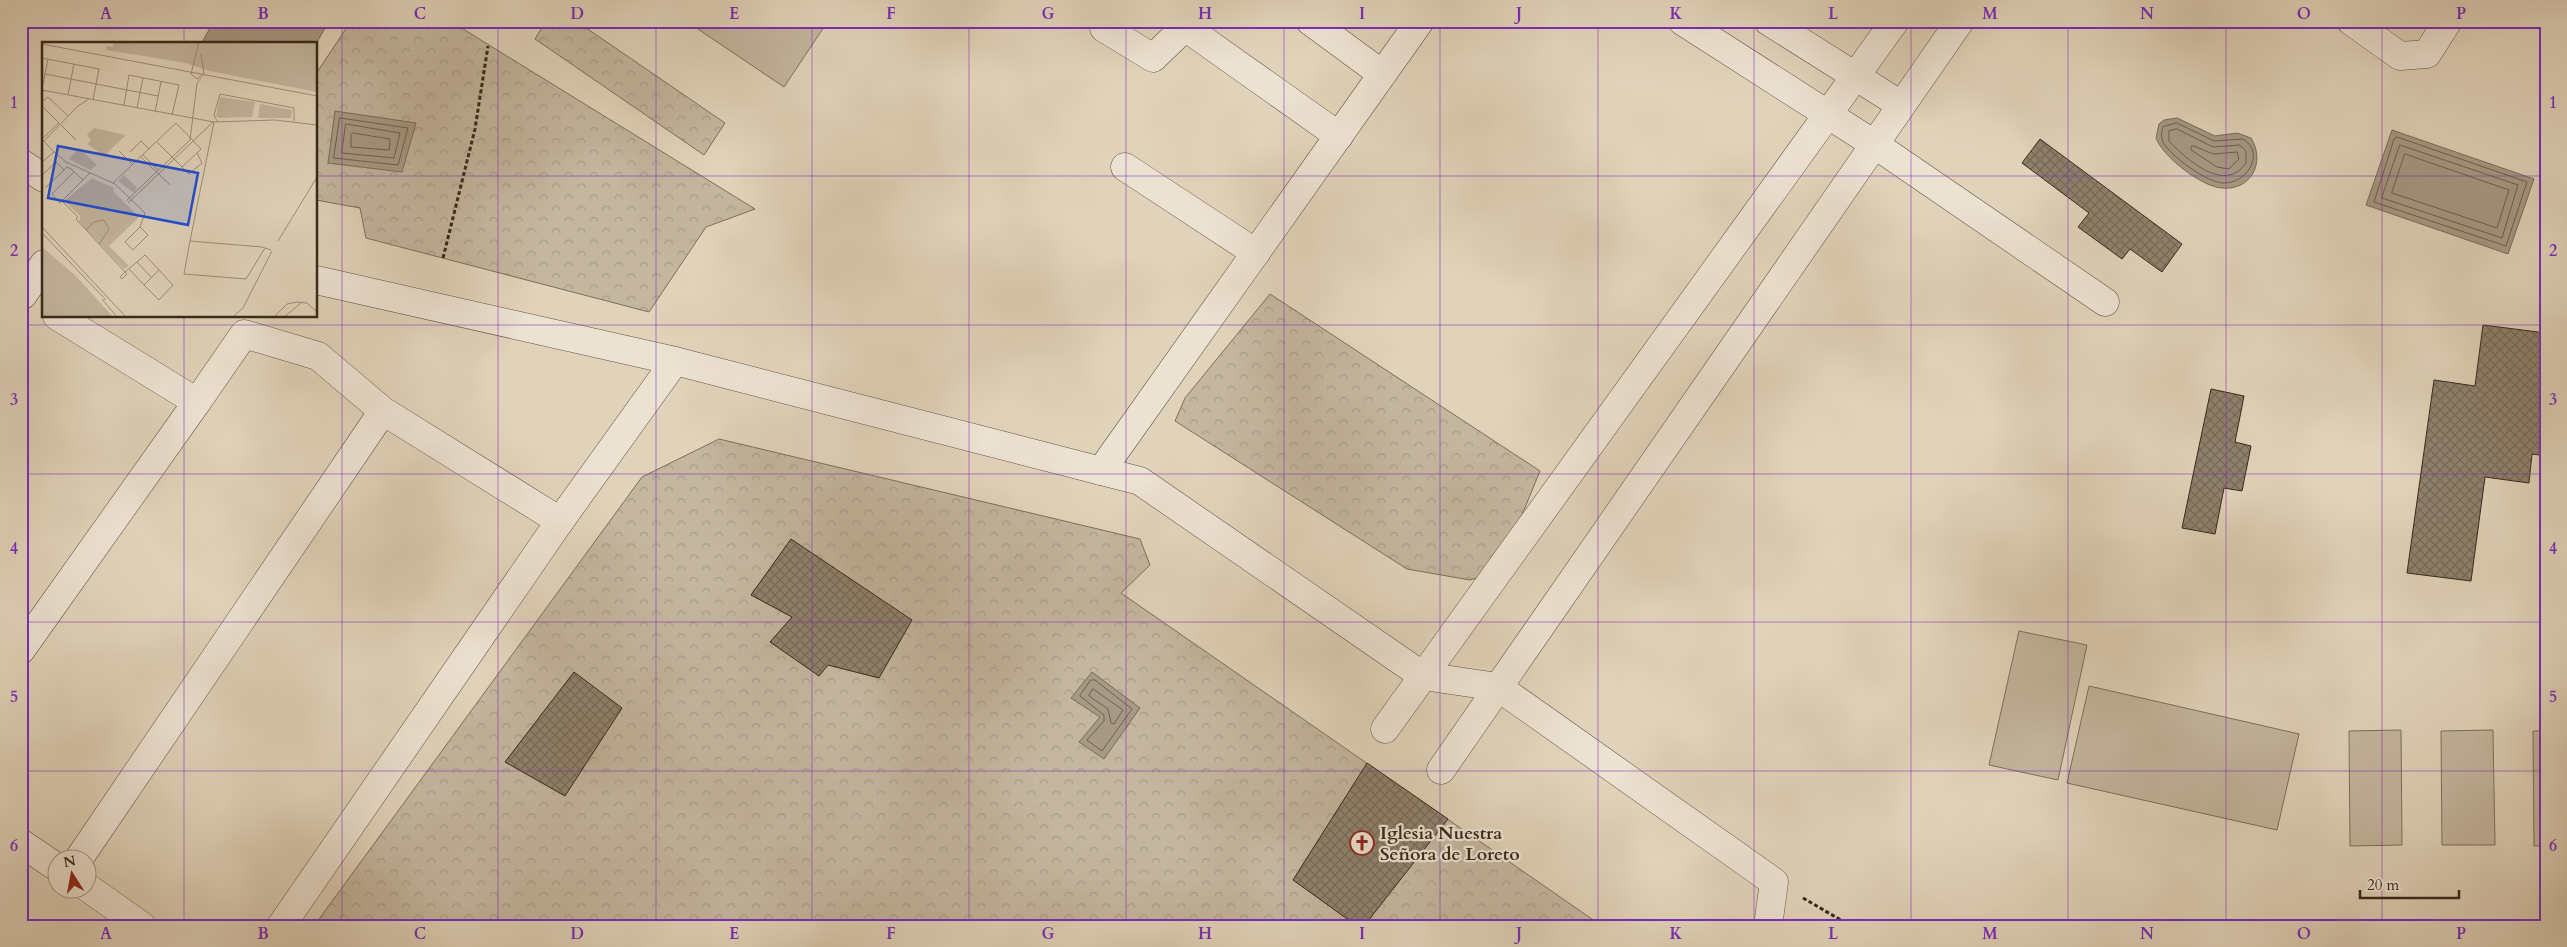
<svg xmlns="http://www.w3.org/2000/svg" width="2567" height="947" font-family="Cardo,serif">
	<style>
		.park { fill: url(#park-crowns); stroke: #7d6f5c }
		.garden { fill: #c4b69f; stroke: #7d6f5c }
		.water { fill: #a79984; stroke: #7a6c5a }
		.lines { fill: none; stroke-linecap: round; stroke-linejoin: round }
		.shore { stroke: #6e604f; stroke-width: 1 }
		.building { fill: url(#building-cross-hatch); stroke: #36281a }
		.street-casing { stroke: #615342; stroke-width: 29 }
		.path { stroke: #36281a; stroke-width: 3; stroke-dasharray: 4 2.5; stroke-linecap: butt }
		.street { stroke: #ece2d2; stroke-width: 28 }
		.grid { fill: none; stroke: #7b2cbf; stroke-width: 1; stroke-opacity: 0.55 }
		.labels { text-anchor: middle; stroke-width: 4.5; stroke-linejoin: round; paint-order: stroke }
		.poi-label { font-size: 18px; font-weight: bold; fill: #36281a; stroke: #ece2d2; text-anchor: start }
		.inset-road { fill: none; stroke: #9d8f7a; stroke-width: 1 }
		.view { fill: #1d4ed8; fill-opacity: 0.15; stroke: #1d4ed8; stroke-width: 2.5 }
		.inset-edge { fill: none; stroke: #36281a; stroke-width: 2.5 }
		.neatline { fill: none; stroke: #7b2cbf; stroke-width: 2 }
		.grid-label { font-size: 16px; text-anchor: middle; font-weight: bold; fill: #7b2cbf }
	</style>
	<defs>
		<pattern id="park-crowns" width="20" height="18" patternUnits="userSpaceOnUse" patternTransform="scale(1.25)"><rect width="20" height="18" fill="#c4b69f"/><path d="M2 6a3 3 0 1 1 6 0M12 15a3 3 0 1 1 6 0" fill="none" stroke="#a99c88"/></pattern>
		<pattern id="building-cross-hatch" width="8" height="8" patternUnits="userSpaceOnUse" patternTransform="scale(1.25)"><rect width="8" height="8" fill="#8f816d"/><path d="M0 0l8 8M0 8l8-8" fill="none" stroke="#766a59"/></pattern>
	</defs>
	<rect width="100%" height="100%" fill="#e1d3ba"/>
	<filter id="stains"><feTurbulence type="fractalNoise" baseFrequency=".004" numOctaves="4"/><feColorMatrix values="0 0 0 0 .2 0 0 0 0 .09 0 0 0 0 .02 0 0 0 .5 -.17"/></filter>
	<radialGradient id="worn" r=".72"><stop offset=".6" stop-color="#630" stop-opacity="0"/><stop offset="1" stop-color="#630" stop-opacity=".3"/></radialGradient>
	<g class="park">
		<polygon points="351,21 450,21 755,209 706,227 649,312 366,238 360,208 316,200 316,74"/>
		<polygon points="546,21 576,21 725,123 704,155 535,39"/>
		<polygon points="1270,294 1540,471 1499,571 1470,580 1407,569 1175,421 1185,398"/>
		<polygon points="719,439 1140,539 1150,565 1121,593 1602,926 314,926 642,477"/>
	</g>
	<g class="garden">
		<polygon points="686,21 828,21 784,87"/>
		<polygon points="2019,631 2087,645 2058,780 1989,765"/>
		<polygon points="2089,686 2299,734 2277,830 2067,783"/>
		<polygon points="2401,730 2402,845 2350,846 2349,731"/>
		<polygon points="2493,730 2495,845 2442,845 2441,731"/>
		<polygon points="2533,731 2546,731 2546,846 2534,846"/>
	</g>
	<g class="water">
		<polygon points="214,21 329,21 316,44 201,44"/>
		<polygon points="335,111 416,123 402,172 328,163"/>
		<path d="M 2177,118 L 2215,136 L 2237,133 L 2251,138 C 2266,162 2251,191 2222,188 C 2202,187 2163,157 2156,138 L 2159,124 L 2164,120 Z"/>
		<polygon points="2392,130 2534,179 2508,254 2366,205"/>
		<polygon points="1092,672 1140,708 1104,759 1079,742 1100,717 1071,698"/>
	</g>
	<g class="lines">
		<g class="shore">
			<polygon points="340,118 408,128 398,165 334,158"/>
			<path d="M 2177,123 L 2214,141 L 2243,139 C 2266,153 2247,184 2223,183 C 2208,183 2170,156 2163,142 C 2161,137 2161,132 2163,127 Z"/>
			<polygon points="346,124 400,133 394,158 342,153"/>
			<path d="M 2177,129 L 2213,147 L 2240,145 L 2246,151 L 2246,163 C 2225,194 2187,160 2169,141 L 2169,131 Z"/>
			<polygon points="353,133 390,139 389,150 351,147 351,135"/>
			<polygon points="2397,137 2527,182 2506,246 2374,202 2394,139"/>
			<polygon points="2400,145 2518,185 2502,238 2382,198"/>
			<polygon points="2194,146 2213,154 2237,152 2239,159 2229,169 2217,167 2191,150 2191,147"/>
			<polygon points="2405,154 2509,190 2497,228 2392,193"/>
			<polygon points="1091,680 1095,680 1132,709 1102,751 1087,740 1104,721 1104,715 1080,696"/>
			<polygon points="1093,689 1123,710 1114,724 1111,723 1108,709 1089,696"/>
		</g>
	</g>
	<g class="building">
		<polygon points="2040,139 2182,244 2162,272 2130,249 2122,259 2078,227 2089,213 2022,163"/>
		<polygon points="2483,325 2546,333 2546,456 2532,454 2529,483 2485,477 2471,581 2407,573 2434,380 2475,386"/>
		<polygon points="2211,389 2244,396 2235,442 2251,446 2242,491 2224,488 2215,534 2182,528"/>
		<polygon points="791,539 912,620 879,678 828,665 819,676 770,642 792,617 751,595"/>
		<polygon points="574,672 622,708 565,796 505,762"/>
		<polygon points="1367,763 1448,819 1364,926 1357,926 1293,880"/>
	</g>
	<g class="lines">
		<g class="street-casing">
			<g id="street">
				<polyline points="1109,21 1104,28 1153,58 1185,27 1182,21"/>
				<polyline points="1310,21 1382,74"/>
				<polyline points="1682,21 1874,144 2105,302"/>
				<polyline points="1768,21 1901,105"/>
				<polyline points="2351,21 2400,56 2427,54 2448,21"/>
				<polyline points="1185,27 1339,136"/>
				<polyline points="21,163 44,178"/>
				<polyline points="1125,167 1256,253"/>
				<polyline points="316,280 675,361 1140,481 1423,676 1498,687 1774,882 1768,926"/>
				<polyline points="23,295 44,264"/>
				<polyline points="197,402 244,334 318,356 383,411 560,521"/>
				<polyline points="1101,471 1420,21"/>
				<polyline points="21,650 197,402 57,316"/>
				<polyline points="1385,729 1895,21"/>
				<polyline points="1441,770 1960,21"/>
				<polyline points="21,843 58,868"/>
				<polyline points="78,860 383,411"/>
				<polyline points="88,888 142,926"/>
				<polyline points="281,926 560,521 675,361"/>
			</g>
		</g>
		<g class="path">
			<polyline points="443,258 475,129 488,46"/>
			<polyline points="1803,898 1851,926"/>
		</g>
		<use href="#street" class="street"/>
	</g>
	<path class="grid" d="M 184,21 L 184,44M 342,21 L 342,926M 498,21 L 498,926M 656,21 L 656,926M 812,21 L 812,926M 969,21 L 969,926M 1126,21 L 1126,926M 1284,21 L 1284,926M 1440,21 L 1440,926M 1598,21 L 1598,926M 1754,21 L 1754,926M 1911,21 L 1911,926M 2068,21 L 2068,926M 2226,21 L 2226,926M 2382,21 L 2382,926M 21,176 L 44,176M 316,176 L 2546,176M 184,316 L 184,926M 21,325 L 2546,325M 21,474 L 2546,474M 21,622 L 2546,622M 21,771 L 2546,771"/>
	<defs>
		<g id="church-ring" transform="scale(1.25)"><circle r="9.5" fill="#ece2d2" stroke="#8f2418" stroke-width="1.5"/><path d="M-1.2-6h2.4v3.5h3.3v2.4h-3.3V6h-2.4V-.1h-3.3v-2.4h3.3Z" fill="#8f2418"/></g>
	</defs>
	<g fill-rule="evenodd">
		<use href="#church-ring" x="1362" y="843"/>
	</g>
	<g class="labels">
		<g class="poi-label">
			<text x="1380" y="839">Iglesia Nuestra<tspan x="1380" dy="21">Señora de Loreto</tspan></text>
		</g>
	</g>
	<g transform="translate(42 42)">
		<rect width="275" height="275" fill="#e1d3ba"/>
		<path d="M 0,205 L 33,233 L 71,275 L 0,275 Z" fill="#c4b69f"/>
		<path d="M 66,0 L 275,0 L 275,50 L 168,29 L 144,21 L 64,8 L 65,4 L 71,5 L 71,1 ZM 178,55 L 213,60 L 210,75 L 177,76 L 174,74 ZM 218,62 L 250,68 L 249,76 L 216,76 ZM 52,86 L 84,93 L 62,114 L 45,102 L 49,98 L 45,93 ZM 37,106 L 41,110 L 55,123 L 48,128 L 27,117 ZM 82,133 L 95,146 L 92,151 L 76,139 ZM 50,136 L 72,146 L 71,149 L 97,175 L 67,204 L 87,224 L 82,227 L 37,180 L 38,174 L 22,159 Z" fill="#c4b69f"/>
		<path class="inset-road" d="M 157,0 L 149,32 L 155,37 L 162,32M 0,2 L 275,54M 159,12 L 162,32M 0,16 L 57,27 L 51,58M 3,32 L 116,54M 0,47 L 6,17M 0,48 L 172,80 L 233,78 L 275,83M 26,53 L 32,22M 0,60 L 6,55 L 26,74M 82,63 L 87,33 L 137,43 L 130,73M 0,64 L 17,81M 95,66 L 101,36M 113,70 L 119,40M 175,79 L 172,73 L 178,52 L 252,66 L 252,79M 17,81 L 0,97 L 12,110 L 24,120 L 73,142 L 103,171 L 98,185 L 83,200 L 91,208 L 106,193 L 98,185M 19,83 L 34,98M 2,99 L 36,64 L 47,57M 115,100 L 147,132 L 160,121 L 155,111M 77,109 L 91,123M 88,110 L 99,99 L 107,107M 101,113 L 116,128M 99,115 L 128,143M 0,120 L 12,110M 22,128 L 25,125 L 29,127 L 41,138M 0,133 L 14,120 L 22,128 L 3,146M 71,141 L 134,81 L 159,107 L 140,125M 20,159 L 18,161 L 10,152 L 32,130M 84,159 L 148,98 L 155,41 L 159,36M 86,161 L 171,80M 0,185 L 84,275M 44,188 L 52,180 L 62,178 L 67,187 L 57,202 L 34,177 L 36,175 L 20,159 L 48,131M 0,191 L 64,258M 148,199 L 172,80M 236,199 L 275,135M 57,202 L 83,230M 223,206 L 204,237 L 142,232 L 148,199 L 220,205 L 229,208M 95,220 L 103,213 L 131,243 L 117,258 L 102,243M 87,227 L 102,243 L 117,228M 83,230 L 85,232 L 80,237 L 78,235 L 83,230 L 95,220 L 110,236M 60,257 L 75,275M 192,274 L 201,266 L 230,209M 232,275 L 245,262 L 255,260 L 265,261 L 275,270M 242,275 L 259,261"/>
		<path class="view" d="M 16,104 L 156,131 L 146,183 L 6,156 Z"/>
		<rect width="275" height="275" class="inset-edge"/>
	</g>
	<rect width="2567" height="947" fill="none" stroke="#e1d3ba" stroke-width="55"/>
	<g transform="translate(72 874) rotate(349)"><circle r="24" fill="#ece2d2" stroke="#a39888"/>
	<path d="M0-4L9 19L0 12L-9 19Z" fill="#8f2418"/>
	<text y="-8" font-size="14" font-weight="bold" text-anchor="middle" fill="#36281a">N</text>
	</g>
	<path d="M2360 890v8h99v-8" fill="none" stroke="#36281a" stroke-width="2.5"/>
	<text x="2367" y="890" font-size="15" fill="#36281a" stroke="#ece2d2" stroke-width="4" paint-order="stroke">20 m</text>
	<rect x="28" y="28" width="2512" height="892" class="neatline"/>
	<g class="grid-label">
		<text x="106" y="19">A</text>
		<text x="263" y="19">B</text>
		<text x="420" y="19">C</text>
		<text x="577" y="19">D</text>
		<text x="734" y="19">E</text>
		<text x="891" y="19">F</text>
		<text x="1048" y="19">G</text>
		<text x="1205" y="19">H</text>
		<text x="1362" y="19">I</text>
		<text x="1519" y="19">J</text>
		<text x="1676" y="19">K</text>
		<text x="1833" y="19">L</text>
		<text x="1990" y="19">M</text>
		<text x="2147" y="19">N</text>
		<text x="2304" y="19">O</text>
		<text x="2461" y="19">P</text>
		<text x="14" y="108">1</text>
		<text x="2553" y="108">1</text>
		<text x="14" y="256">2</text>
		<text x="2553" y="256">2</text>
		<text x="14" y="405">3</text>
		<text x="2553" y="405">3</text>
		<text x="14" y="554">4</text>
		<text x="2553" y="554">4</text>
		<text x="14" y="702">5</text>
		<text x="2553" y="702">5</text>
		<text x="14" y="851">6</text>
		<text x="2553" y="851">6</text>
		<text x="106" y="939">A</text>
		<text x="263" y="939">B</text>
		<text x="420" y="939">C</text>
		<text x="577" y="939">D</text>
		<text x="734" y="939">E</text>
		<text x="891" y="939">F</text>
		<text x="1048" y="939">G</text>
		<text x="1205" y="939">H</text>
		<text x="1362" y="939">I</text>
		<text x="1519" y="939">J</text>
		<text x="1676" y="939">K</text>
		<text x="1833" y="939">L</text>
		<text x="1990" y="939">M</text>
		<text x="2147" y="939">N</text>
		<text x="2304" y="939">O</text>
		<text x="2461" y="939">P</text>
	</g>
	<rect width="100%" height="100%" filter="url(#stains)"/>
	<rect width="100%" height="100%" fill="url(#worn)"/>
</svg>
